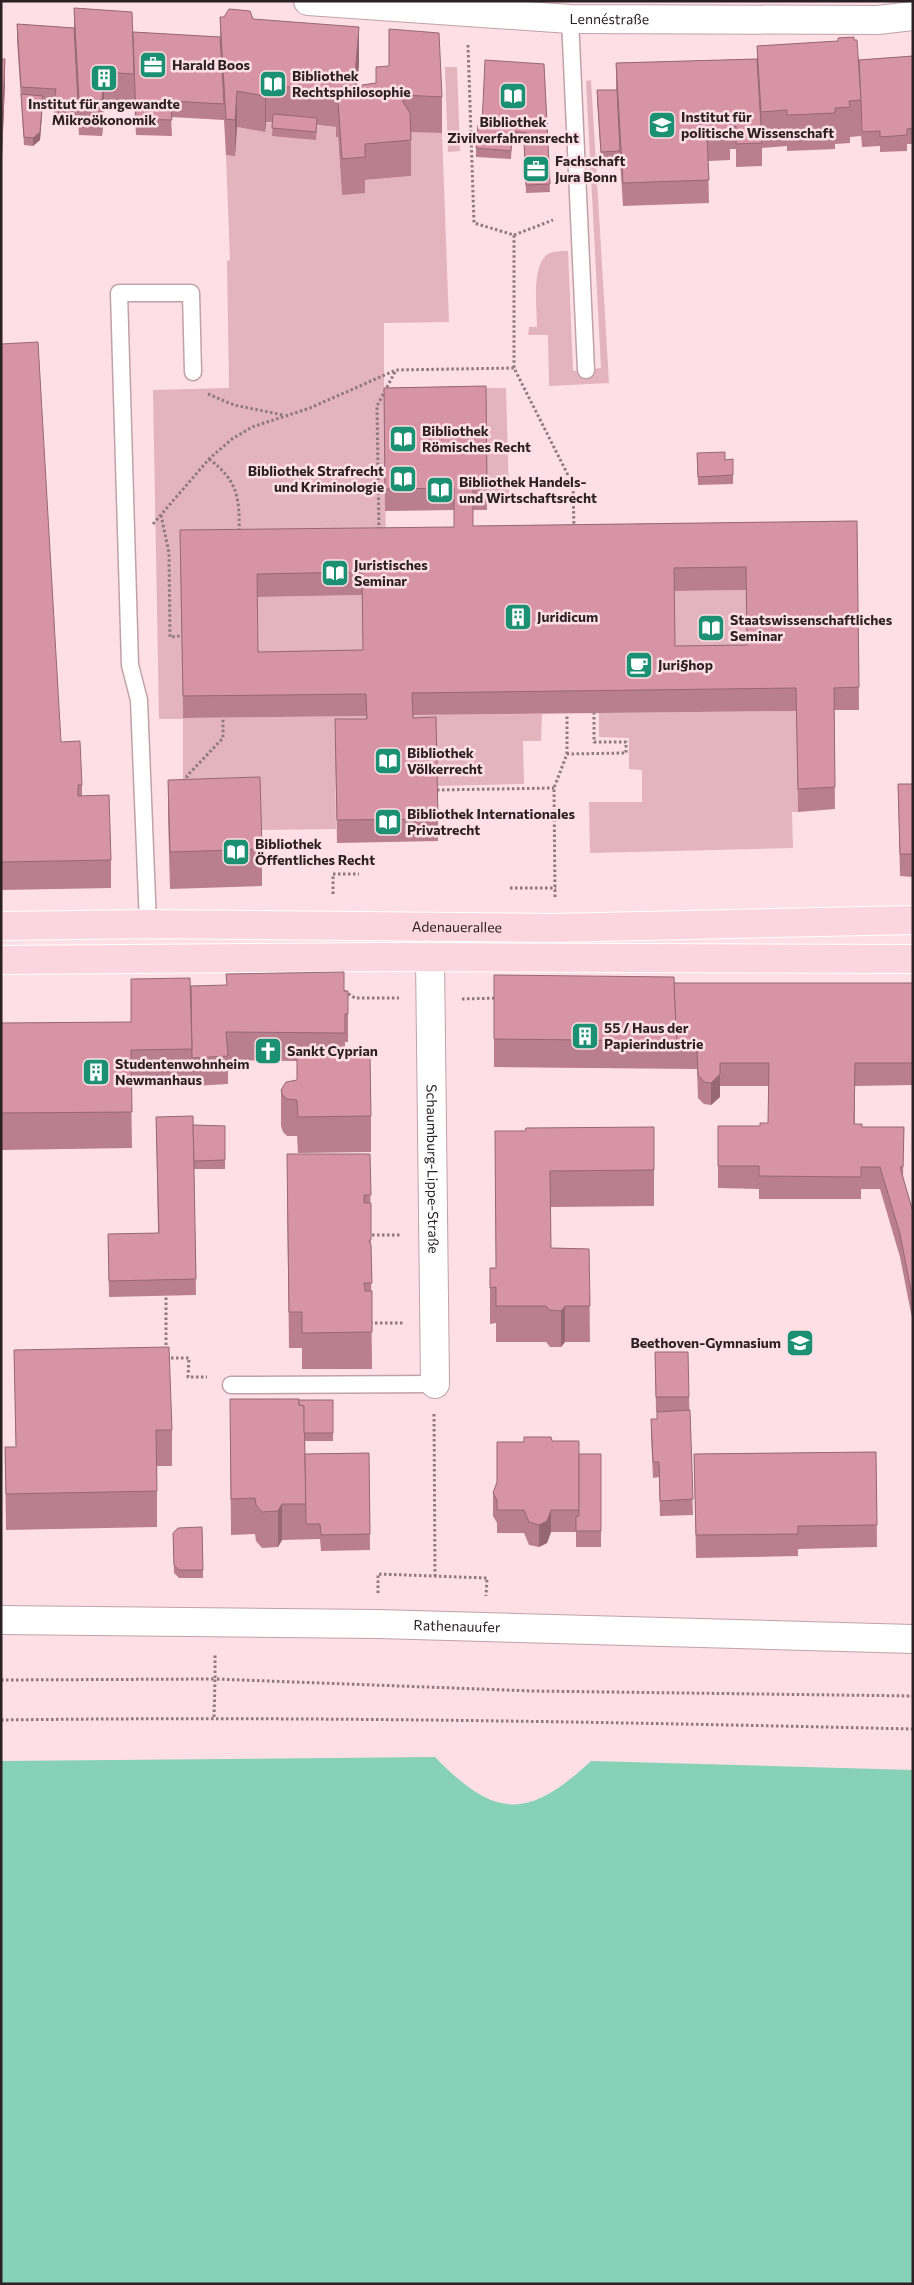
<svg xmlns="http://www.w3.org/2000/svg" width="914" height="2285" font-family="Commissioner,sans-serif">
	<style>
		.green { fill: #e3b3be }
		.water { fill: #86d1b8 }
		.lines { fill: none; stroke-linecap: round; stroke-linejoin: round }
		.service-casing { stroke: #bfa2a9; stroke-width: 19 }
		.minor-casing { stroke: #bfa2a9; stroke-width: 30 }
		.primary-casing { stroke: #fff; stroke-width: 30 }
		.path { stroke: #8d797e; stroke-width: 3; stroke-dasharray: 2.5 2.5; stroke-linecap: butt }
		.service { stroke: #fff; stroke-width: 16 }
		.minor { stroke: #fff; stroke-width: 28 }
		.primary { stroke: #fbd6df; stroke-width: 28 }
		.wall { fill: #b97f8e; fill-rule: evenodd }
		.shaded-wall { fill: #966874 }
		.building { fill: #d794a5; stroke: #966874; fill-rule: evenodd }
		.labels { text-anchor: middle; stroke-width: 5; stroke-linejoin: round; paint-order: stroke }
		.street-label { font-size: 14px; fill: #2b2023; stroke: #fedfe6 }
		.poi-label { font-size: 14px; font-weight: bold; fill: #2b2023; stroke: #fedfe6; text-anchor: start }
	</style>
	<rect width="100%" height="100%" fill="#fedfe6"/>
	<g class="green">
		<polygon points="445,67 457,67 460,151 448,152"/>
		<path d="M 591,80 L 609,383 L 549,386 L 548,335 L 528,335 L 529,327 L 537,327 C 537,309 531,265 548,254 C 554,251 561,251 568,251 L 573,371 L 601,368 L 586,81 Z"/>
		<polygon points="265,122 337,127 342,195 365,180 411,176 403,131 442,133 449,322 384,323 384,409 399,389 506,388 509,499 487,500 384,411 386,550 180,553 183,718 366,716 367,741 335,742 336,829 260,830 183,815 183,719 159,719 153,390 229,388 227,261 230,260 226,155 235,155 237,127 265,132"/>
		<polygon points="746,590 747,667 675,668 674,591"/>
		<polygon points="362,595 363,672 258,674 257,597"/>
		<polygon points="796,711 798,812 792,812 793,848 590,853 589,802 642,802 642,770 629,769 629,738 599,737 599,713"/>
		<polygon points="542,714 541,741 523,741 524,784 437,786 413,740 412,715"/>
	</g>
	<path class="water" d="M 435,1757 C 495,1819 528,1820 591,1761 L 913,1770 L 913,2284 L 1,2284 L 1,1761 Z"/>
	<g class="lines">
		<g class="service-casing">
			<g id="service">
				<polyline points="570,19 586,370"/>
				<polyline points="148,924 139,700 130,665 119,293 191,293 193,372"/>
				<polyline points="231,1385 435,1384"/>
			</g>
		</g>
		<g class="minor-casing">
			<g id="minor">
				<path id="s1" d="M 308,1 L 570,19 L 878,20 L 913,16"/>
				<path id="s2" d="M 430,957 L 435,1384"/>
				<path id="s3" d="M 1,1620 L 378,1624 L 913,1639"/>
			</g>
		</g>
		<g class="primary-casing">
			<g id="primary">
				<path id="s4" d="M 1,926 L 148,924 L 554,928 L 913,920"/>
				<polyline points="1,960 388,957 913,959"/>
			</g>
		</g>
		<g class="path">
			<polyline points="468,45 474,223 514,235 514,368 573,485 574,529"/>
			<polyline points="514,235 553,220"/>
			<polyline points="208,394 234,405 283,415"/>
			<path d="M 209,459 C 237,480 240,497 239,531"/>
			<polyline points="161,515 169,553 170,637 181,636"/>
			<polyline points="153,524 209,459 232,439 252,427 310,408 396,370 514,368"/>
			<polyline points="379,530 377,406 396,370"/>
			<polyline points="567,754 567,714"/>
			<polyline points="187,783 187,776 223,738 223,718"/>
			<polyline points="437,790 554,788"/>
			<polyline points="510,888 556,888"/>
			<polyline points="333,894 333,874 359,874"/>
			<polyline points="555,897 554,788 567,754 626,753 626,742 594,742 594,713"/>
			<polyline points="344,991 355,998 399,998"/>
			<polyline points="462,999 499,998"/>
			<polyline points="367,1235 401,1235"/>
			<polyline points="370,1323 404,1323"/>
			<polyline points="166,1350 166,1296"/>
			<polyline points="166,1358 189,1358 188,1377 207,1377"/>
			<polyline points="434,1414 435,1576"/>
			<polyline points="378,1593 378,1574 487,1578 486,1596"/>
			<polyline points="1,1680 215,1679 215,1653"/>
			<polyline points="214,1717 215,1679 532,1691 913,1696"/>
			<path d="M 1,1720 C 305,1716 609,1722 913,1729"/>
		</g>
		<use href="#service" class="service"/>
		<use href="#minor" class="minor"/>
		<use href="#primary" class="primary"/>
	</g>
	<g class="wall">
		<polygon points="74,8 133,32 220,37 220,17 253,19 359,63 356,99 362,98 362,85 376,83 389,66 389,29 442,97 442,133 411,132 411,176 365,180 365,193 342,195 338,137 336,137 336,127 317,125 316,140 272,136 273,122 266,122 265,132 237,127 235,156 226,155 224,120 171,117 172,136 136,135 134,102 134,110 104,109 102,136 79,135 78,114 78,119 54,117 54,105 43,104 40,140 33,146 24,145 17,40 17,24 74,28"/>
		<polygon points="854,40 859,60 913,56 913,144 907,144 907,151 880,152 880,146 862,147 861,134 861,136 850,137 850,143 835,144 835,149 787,151 787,146 762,148 762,166 736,167 736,149 730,149 730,160 708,161 709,203 623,206 620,160 601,160 597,99 597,90 616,90 616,63 757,59 757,46"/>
		<polygon points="1,59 5,82 2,156 1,156"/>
		<polygon points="544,64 550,192 526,193 524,141 527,141 512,140 511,159 476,157 476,148 482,125"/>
		<polygon points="1,344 61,742 82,785 82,796 111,860 111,888 1,890"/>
		<path d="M 486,386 L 487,510 L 473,510 L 473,526 L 857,521 L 859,710 L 834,710 L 835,809 L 798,812 L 796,711 L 413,715 L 438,819 L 438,841 L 337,843 L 335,742 L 366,719 L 366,716 L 183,718 L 180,553 L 454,527 L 454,510 L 385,511 L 384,388 ZM 746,590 L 747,645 L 675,646 L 674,591 ZM 362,595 L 363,650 L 258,652 L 257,597 Z"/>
		<polygon points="697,453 725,460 733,459 733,484 698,485"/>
		<polygon points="168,780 262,849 262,886 170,889 168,816"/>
		<polygon points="898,784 913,784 913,877 900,876"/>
		<polygon points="494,975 674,983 913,983 913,1085 855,1086 855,1124 862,1127 904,1127 903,1178 913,1212 913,1323 900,1257 880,1189 861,1189 861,1199 759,1199 759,1189 718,1188 718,1126 760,1126 768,1123 769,1086 720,1086 720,1097 711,1105 704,1104 698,1098 697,1069 494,1067"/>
		<polygon points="131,979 191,986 344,991 348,1002 348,1042 345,1042 345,1053 353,1056 371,1116 371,1152 298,1153 297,1136 287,1136 283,1132 281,1126 281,1090 297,1080 297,1061 228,1060 228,1084 192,1086 192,1085 131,1086 132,1148 1,1150 1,1023 131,1022"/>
		<polygon points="156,1117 193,1125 225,1126 225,1169 194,1169 196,1295 109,1297 108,1234 158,1233"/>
		<polygon points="654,1127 654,1206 551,1207 551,1248 589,1249 590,1342 565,1342 561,1347 550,1347 546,1342 496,1342 496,1323 490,1324 490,1268 496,1268 525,1131"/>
		<polygon points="370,1154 372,1369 302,1369 302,1348 289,1348 287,1190"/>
		<polygon points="14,1350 172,1430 172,1466 157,1466 157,1527 6,1530 5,1447 16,1447"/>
		<polygon points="655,1352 689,1397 693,1515 660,1516 659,1477 653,1478 651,1435 651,1419 657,1419 657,1412 656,1412"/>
		<polygon points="299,1400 333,1400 333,1441 305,1441 305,1454 369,1453 370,1550 321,1551 320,1539 282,1540 278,1547 262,1548 256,1541 255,1534 231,1535 230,1435"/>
		<polygon points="552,1441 579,1441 579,1516 601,1454 601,1547 576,1547 576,1532 551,1532 547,1543 539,1547 529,1545 524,1533 497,1533 497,1523 493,1516 493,1493"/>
		<polygon points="876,1452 877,1547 798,1549 798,1556 696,1558 694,1454"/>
		<polygon points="202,1527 203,1578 179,1578 174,1573 173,1533"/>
	</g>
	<g class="shaded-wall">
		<polygon points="359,27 359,63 353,135 353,99"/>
		<polygon points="5,59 5,82 2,156 2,133"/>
		<polygon points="104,72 104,109 102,136 102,100"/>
		<polygon points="266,85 266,122 265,132 265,96"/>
		<polygon points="237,91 237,127 235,156 235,120"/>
		<polygon points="43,96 40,140 33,146 33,138"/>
		<polygon points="720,1063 720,1097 711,1105 711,1083"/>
		<polygon points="565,1306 565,1342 561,1347 561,1311"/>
		<polygon points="282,1504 282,1540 278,1547 278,1511"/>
		<polygon points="551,1510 551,1532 547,1543 539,1547 539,1525"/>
	</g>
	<g class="building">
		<polygon points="74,8 132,12 134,74 104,72 102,100 79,99"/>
		<polygon points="229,9 250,11 253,19 359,27 353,99 362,98 362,85 376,83 376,67 389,66 389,29 439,33 442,97 403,95 403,102 410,113 411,140 365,144 365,157 342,159 338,101 336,100 337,91 266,85 265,96 237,91 235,120 226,119 220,17 224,17"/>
		<polygon points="17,24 74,28 78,103 54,101 56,89 21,87"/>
		<polygon points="133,32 220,37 224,104 170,101 172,120 136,119"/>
		<polygon points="854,37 854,40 857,40 861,100 849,101 850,107 835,108 835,113 787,115 787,110 761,112 757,46 838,41 838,38"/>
		<polygon points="913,56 913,128 907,129 907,135 880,137 880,131 862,132 861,100 859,60"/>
		<polygon points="1,59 5,59 2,133 1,133"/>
		<polygon points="757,59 762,143 736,144 736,126 729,127 730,138 707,138 709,180 623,183 616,63"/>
		<polygon points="485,60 544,64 550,184 526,185 524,141 528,141 527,133 512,131 511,151 476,148 478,125 482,125"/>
		<polygon points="597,90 617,90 620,151 601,152"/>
		<polygon points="21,94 43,96 40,132 33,138 24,137"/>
		<polygon points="273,114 317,118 316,132 272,128"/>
		<polygon points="38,342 61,742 80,741 82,785 78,785 78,796 109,795 111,860 1,862 1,344"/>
		<path d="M 486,386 L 487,487 L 473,487 L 473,526 L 857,521 L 859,687 L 834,688 L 835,787 L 798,789 L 796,688 L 412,693 L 413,718 L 436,717 L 438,819 L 337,820 L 335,719 L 367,719 L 366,694 L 183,696 L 180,530 L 454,527 L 454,488 L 385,489 L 384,388 ZM 746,567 L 747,645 L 675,646 L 674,568 ZM 362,572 L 363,650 L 258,652 L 257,574 Z"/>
		<polygon points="725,452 725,460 733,459 733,475 698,477 697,453"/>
		<polygon points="260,777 262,849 170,852 168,780"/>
		<polygon points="898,784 913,784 913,854 900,854"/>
		<polygon points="344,972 344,991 348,991 348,1014 345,1014 345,1033 226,1032 228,1056 192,1058 191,986 227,985 226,974"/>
		<polygon points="494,975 674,977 677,1041 494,1039"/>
		<polygon points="190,978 192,1049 131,1050 132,1112 1,1113 1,1023 131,1022 131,979"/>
		<polygon points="674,983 913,983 913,1063 855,1063 854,1124 862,1124 862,1127 904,1127 903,1167 900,1167 913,1212 913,1301 900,1234 880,1167 861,1167 861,1177 759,1176 759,1166 718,1166 718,1126 760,1126 760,1123 768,1123 769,1063 720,1063 720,1074 711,1083 704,1082 698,1075 697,1047 677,1047"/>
		<polygon points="335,1053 353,1053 353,1056 370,1056 371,1116 298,1117 297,1100 287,1099 283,1096 281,1090 286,1082 297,1080 297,1056 335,1056"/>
		<polygon points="193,1116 196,1279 109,1281 108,1234 159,1233 156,1117"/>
		<polygon points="193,1125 225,1126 225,1160 194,1161"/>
		<polygon points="654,1127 654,1170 550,1171 551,1248 589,1249 590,1306 565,1306 561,1311 550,1310 546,1306 496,1306 496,1287 490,1288 490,1268 496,1268 495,1131 525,1131 526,1128"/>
		<polygon points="287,1154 370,1154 371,1195 364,1195 364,1203 371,1203 371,1240 369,1241 371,1245 372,1283 364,1283 365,1291 372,1291 372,1332 302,1333 302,1312 289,1312"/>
		<polygon points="169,1347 172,1430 156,1430 157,1491 6,1494 5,1447 16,1447 14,1350"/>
		<polygon points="655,1352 688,1352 689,1397 656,1397"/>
		<polygon points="230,1399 299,1399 299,1405 304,1406 306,1504 282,1504 278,1511 262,1512 256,1505 255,1498 231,1499"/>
		<polygon points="299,1400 333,1400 333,1433 304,1433 304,1406 299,1405"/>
		<polygon points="690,1410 693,1499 660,1501 659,1462 653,1462 651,1419 657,1419 657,1412"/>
		<polygon points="524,1437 551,1437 552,1441 579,1441 579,1510 551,1510 547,1521 539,1525 529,1522 524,1510 497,1510 497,1500 493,1493 497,1482 497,1442 524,1442"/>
		<polygon points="876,1452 877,1525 798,1526 798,1534 696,1535 694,1454"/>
		<polygon points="369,1453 370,1534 321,1535 320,1524 306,1524 305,1454"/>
		<polygon points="579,1454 601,1454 601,1531 576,1531 576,1517 579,1516"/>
		<polygon points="202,1527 203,1570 179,1570 174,1565 173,1533 178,1528"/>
	</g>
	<defs>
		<g id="office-square" transform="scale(1.4375)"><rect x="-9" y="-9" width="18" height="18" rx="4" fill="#1c9073" stroke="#fedfe6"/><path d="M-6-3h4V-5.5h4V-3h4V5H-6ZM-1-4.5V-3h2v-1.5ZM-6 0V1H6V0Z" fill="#fff"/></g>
		<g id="building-square" transform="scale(1.4375)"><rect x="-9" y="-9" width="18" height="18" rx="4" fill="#1c9073" stroke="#fedfe6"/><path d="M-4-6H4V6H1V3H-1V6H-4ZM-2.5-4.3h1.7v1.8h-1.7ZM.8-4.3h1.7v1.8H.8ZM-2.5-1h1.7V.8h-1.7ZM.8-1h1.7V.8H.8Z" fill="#fff"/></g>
		<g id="library-square" transform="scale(1.4375)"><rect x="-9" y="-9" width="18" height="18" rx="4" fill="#1c9073" stroke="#fedfe6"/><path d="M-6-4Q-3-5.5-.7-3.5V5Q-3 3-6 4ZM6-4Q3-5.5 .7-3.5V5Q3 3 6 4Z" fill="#fff"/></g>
		<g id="university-square" transform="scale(1.4375)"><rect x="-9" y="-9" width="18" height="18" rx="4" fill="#1c9073" stroke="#fedfe6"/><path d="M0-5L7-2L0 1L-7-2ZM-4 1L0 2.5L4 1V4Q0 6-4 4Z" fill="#fff"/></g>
		<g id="cafe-square" transform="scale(1.4375)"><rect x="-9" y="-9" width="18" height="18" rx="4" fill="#1c9073" stroke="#fedfe6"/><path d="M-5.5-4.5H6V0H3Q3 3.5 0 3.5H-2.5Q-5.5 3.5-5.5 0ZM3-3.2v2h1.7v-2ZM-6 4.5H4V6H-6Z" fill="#fff"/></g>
		<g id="church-square" transform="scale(1.4375)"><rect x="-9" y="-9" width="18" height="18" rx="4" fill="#1c9073" stroke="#fedfe6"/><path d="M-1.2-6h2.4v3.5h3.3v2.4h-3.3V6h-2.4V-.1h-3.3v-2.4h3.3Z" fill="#fff"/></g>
		<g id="school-square" transform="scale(1.4375)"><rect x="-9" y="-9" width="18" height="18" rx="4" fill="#1c9073" stroke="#fedfe6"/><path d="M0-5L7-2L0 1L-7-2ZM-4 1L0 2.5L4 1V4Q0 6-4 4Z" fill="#fff"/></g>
	</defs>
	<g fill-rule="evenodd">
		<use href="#office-square" x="153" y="65"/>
		<use href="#building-square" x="104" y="78"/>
		<use href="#library-square" x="273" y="84"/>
		<use href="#library-square" x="513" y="96"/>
		<use href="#university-square" x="662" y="125"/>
		<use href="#office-square" x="536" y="169"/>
		<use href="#library-square" x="403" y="439"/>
		<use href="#library-square" x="403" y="479"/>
		<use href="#library-square" x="440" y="490"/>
		<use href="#library-square" x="335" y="573"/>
		<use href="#building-square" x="518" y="617"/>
		<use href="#library-square" x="711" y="628"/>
		<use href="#cafe-square" x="639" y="665"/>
		<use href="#library-square" x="388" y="761"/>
		<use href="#library-square" x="388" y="822"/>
		<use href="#library-square" x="236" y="852"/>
		<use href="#building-square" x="585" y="1036"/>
		<use href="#church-square" x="268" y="1051"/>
		<use href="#building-square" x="96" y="1072"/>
		<use href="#school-square" x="800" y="1343"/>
	</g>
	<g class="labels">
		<g class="street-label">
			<text dy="5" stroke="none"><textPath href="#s1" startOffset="302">Lennéstraße</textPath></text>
			<text dy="5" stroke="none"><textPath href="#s4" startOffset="456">Adenauerallee</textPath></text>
			<text dy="5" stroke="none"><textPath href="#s2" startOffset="212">Schaumburg-Lippe-Straße</textPath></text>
			<text dy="5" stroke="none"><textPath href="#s3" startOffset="456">Rathenauufer</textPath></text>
		</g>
		<g class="poi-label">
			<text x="172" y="70">Harald Boos</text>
			<text x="292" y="81">Bibliothek<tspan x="292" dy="16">Rechtsphilosophie</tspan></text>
			<text x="104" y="109" text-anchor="middle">Institut für angewandte<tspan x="104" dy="16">Mikroökonomik</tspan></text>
			<text x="681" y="122">Institut für<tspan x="681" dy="16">politische Wissenschaft</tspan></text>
			<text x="513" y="127" text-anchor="middle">Bibliothek<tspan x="513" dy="16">Zivilverfahrensrecht</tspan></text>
			<text x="555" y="166">Fachschaft<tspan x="555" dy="16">Jura Bonn</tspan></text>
			<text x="422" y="436">Bibliothek<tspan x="422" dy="16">Römisches Recht</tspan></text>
			<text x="384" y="476" text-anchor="end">Bibliothek Strafrecht<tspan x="384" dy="16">und Kriminologie</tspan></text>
			<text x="459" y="487">Bibliothek Handels-<tspan x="459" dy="16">und Wirtschaftsrecht</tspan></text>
			<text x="354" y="570">Juristisches<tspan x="354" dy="16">Seminar</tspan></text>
			<text x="537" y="622">Juridicum</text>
			<text x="730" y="625">Staatswissenschaftliches<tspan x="730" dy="16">Seminar</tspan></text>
			<text x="658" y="670">Juri§hop</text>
			<text x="407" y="758">Bibliothek<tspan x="407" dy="16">Völkerrecht</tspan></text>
			<text x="407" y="819">Bibliothek Internationales<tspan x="407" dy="16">Privatrecht</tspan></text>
			<text x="255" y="849">Bibliothek<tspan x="255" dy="16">Öffentliches Recht</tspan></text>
			<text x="604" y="1033">55 / Haus der<tspan x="604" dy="16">Papierindustrie</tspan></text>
			<text x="287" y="1056">Sankt Cyprian</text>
			<text x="115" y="1069">Studentenwohnheim<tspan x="115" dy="16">Newmanhaus</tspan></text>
			<text x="781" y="1348" text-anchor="end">Beethoven-Gymnasium</text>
		</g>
	</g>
	<rect width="914" height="2285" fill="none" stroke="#2b2023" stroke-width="5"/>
</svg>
